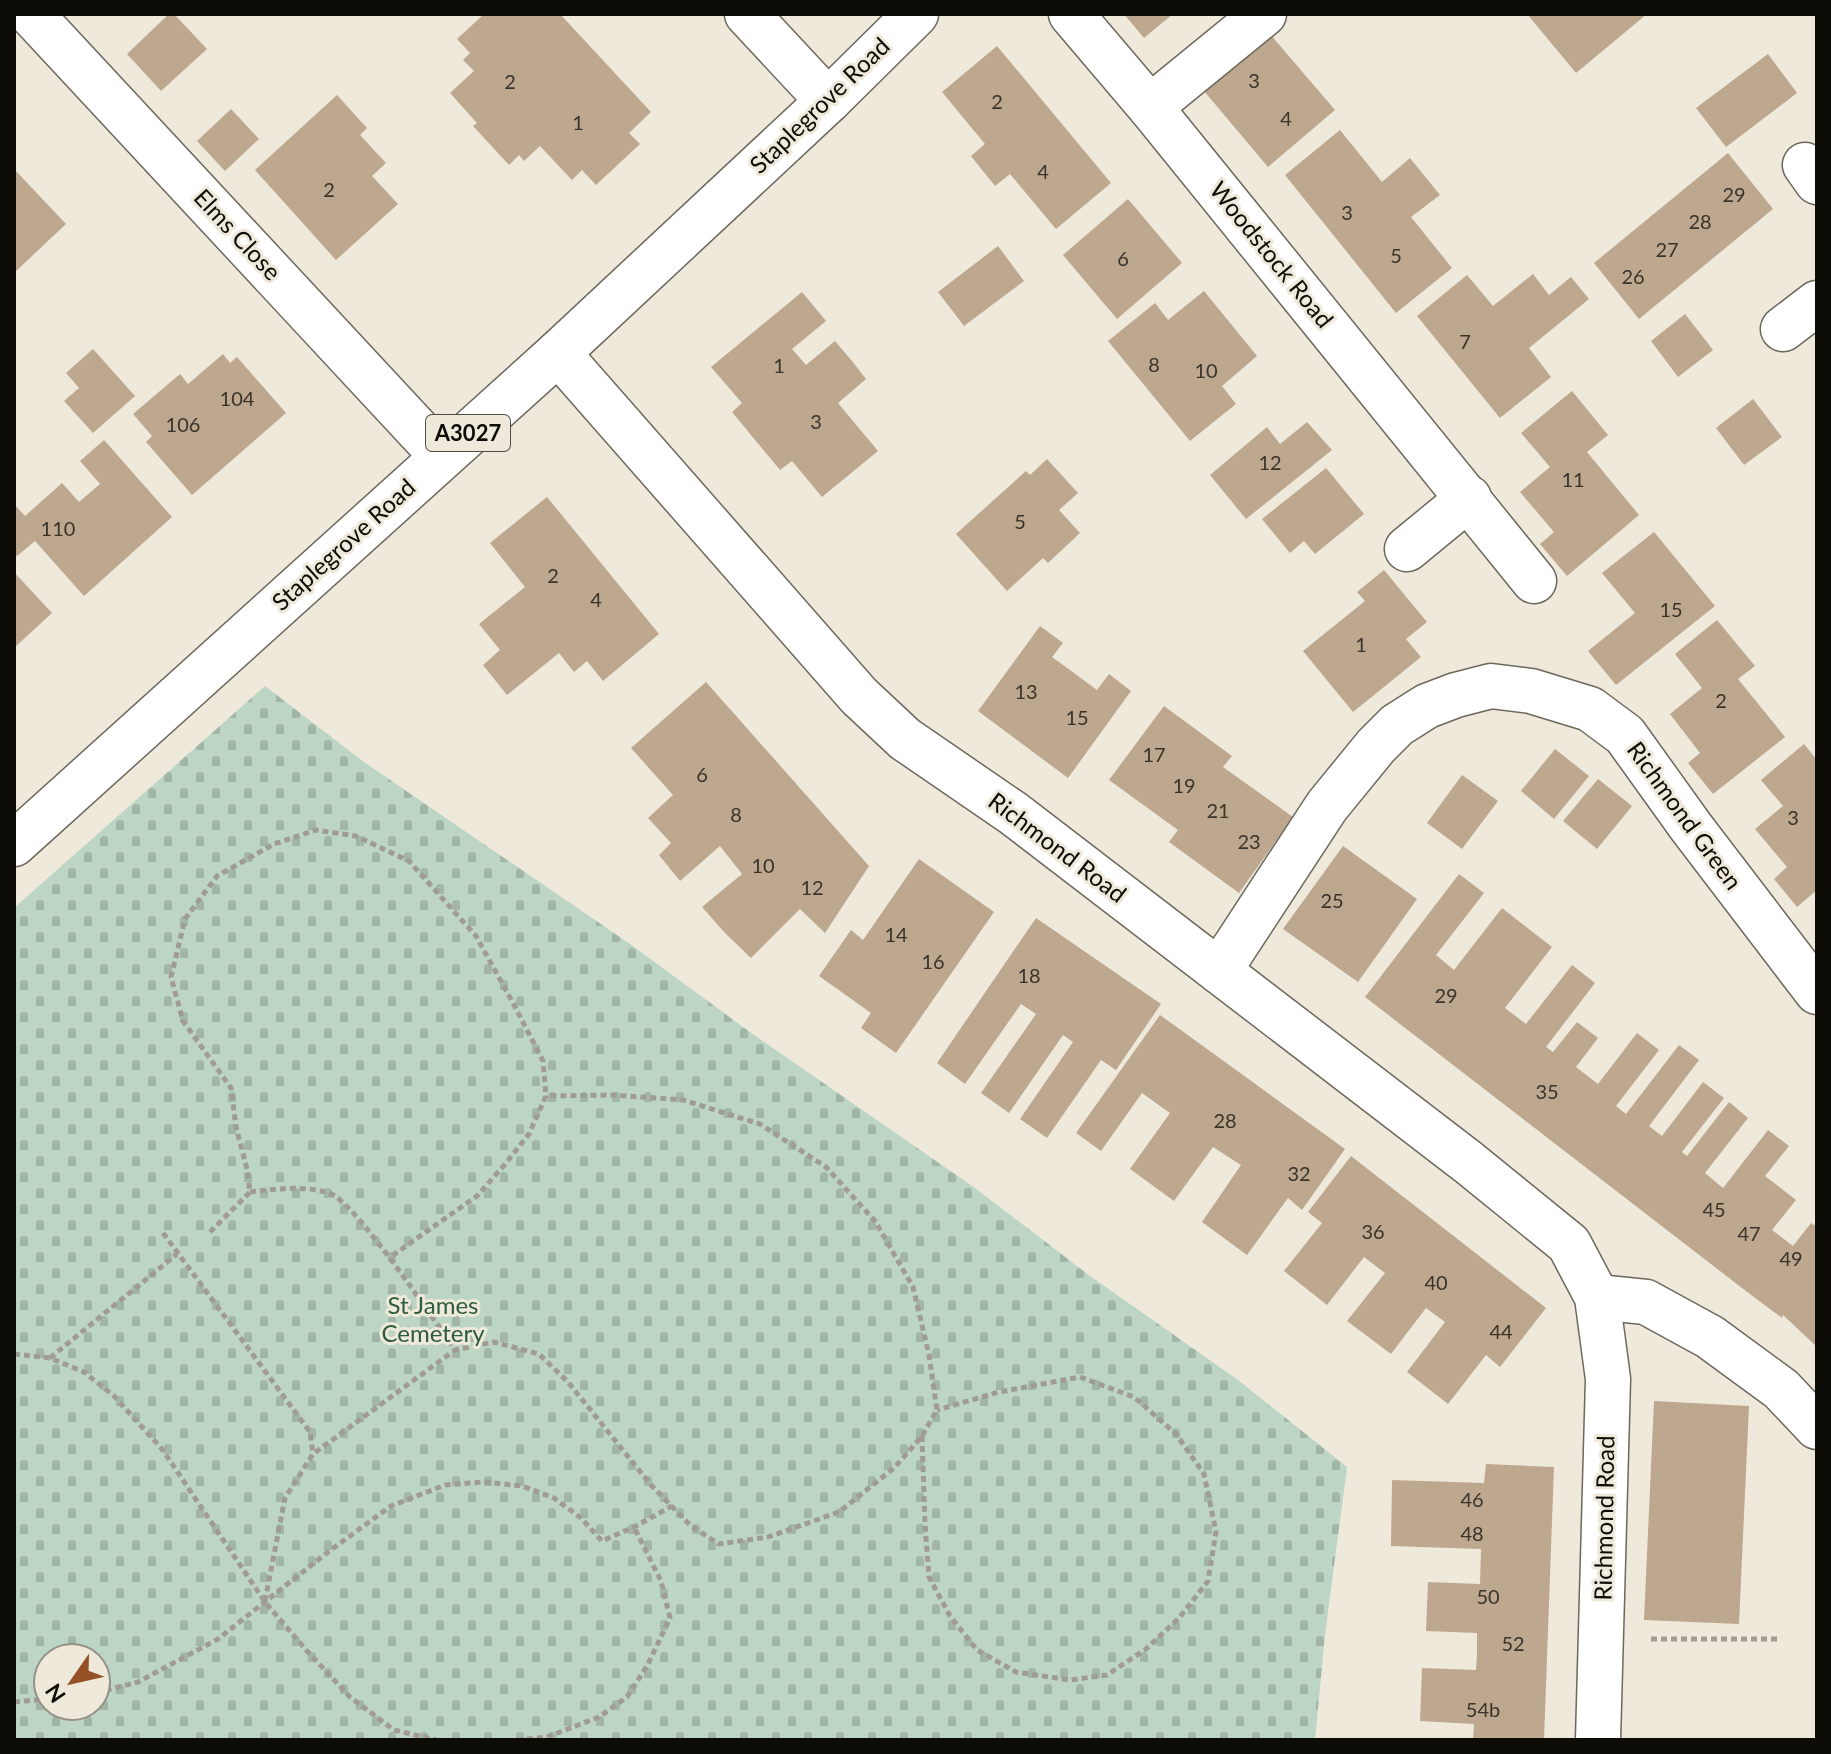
<svg xmlns="http://www.w3.org/2000/svg" width="1831" height="1754" font-family="Lato,sans-serif">
	<style>
		.cemetery { fill: url(#cemetery-stones); fill-rule: evenodd }
		.building { fill: #bea78f }
		.lines { fill: none; stroke-linecap: round; stroke-linejoin: round }
		.minor-casing { stroke: #6d685c; stroke-width: 47 }
		.major-casing { stroke: #6d685c; stroke-width: 47 }
		.path { stroke: #a09c91; stroke-width: 5; stroke-dasharray: 6 4; stroke-linecap: butt }
		.minor { stroke: #fff; stroke-width: 44 }
		.major { stroke: #fff; stroke-width: 44 }
		.labels { text-anchor: middle; stroke-width: 6; stroke-linejoin: round; paint-order: stroke }
		.number-label { font-size: 20px; fill: #3a3329 }
		.shield { fill: #eee9db; stroke: #514e47; stroke-width: 2 }
		.shield-label { font-size: 22px; font-weight: bold; fill: #0e0c07 }
		.street-label { font-size: 24px; fill: #0e0c07; stroke: #eee9db }
		.park-label { font-size: 24px; fill: #2c5b3d; stroke: #eee9db }
	</style>
	<defs>
		<pattern id="cemetery-stones" width="16" height="16" patternUnits="userSpaceOnUse" patternTransform="scale(2)"><rect width="16" height="16" fill="#bdd5c4"/><path d="M2 7V4a2 2 0 0 1 4 0v3zM10 15v-3a2 2 0 0 1 4 0v3z" fill="#a1b6a7"/></pattern>
	</defs>
	<rect width="100%" height="100%" fill="#eee9db"/>
	<path class="cemetery" d="M 265,686 L 364,762 L 630,944 L 754,1035 L 975,1188 L 1090,1276 L 1238,1380 L 1347,1467 L 1325,1635 L 1315,1740 L 14,1740 L 14,908 ZM 48,1658 L 96,1658 L 96,1706 L 48,1706 Z"/>
	<g class="building">
		<polygon points="169,14 174,14 207,49 161,91 127,54"/>
		<polygon points="484,14 560,14 651,112 629,133 640,144 596,185 582,170 572,180 540,146 524,161 519,155 509,165 473,126 477,123 450,93 474,71 463,60 470,53 457,39"/>
		<polygon points="1124,14 1173,14 1144,38"/>
		<polygon points="1527,14 1647,14 1576,73"/>
		<polygon points="1270,34 1335,110 1268,167 1204,91"/>
		<polygon points="997,46 1111,183 1056,229 1010,174 995,186 971,156 985,144 942,92"/>
		<polygon points="1768,54 1797,93 1726,147 1696,108"/>
		<polygon points="337,95 367,128 360,135 386,163 372,176 398,204 336,260 255,170"/>
		<polygon points="231,109 259,139 225,171 197,141"/>
		<polygon points="1340,130 1382,182 1410,158 1440,195 1411,217 1452,268 1396,313 1285,175"/>
		<polygon points="1728,153 1773,209 1639,319 1594,263"/>
		<polygon points="14,169 66,224 14,273"/>
		<polygon points="1128,199 1182,263 1117,319 1063,255"/>
		<polygon points="998,246 1024,281 964,326 938,292"/>
		<polygon points="1533,274 1549,295 1571,277 1589,299 1529,348 1551,377 1500,418 1417,316 1467,275 1493,306"/>
		<polygon points="1204,291 1257,356 1222,386 1236,404 1190,441 1108,341 1155,303 1168,320"/>
		<polygon points="802,292 826,321 792,349 806,365 835,341 852,361 866,379 838,403 878,451 822,497 792,461 780,470 732,412 742,403 711,367"/>
		<polygon points="1685,314 1713,350 1678,377 1651,341"/>
		<polygon points="93,349 135,396 93,433 64,401 79,388 66,373"/>
		<polygon points="223,354 230,363 237,357 286,413 192,495 146,442 152,436 133,414 180,374 188,384"/>
		<polygon points="1572,391 1608,435 1587,452 1639,515 1567,576 1540,544 1554,532 1520,492 1550,467 1521,433"/>
		<polygon points="1753,399 1782,437 1744,465 1716,428"/>
		<polygon points="1307,422 1332,450 1246,519 1210,475 1267,427 1280,444"/>
		<polygon points="104,440 172,517 84,596 35,541 17,556 14,553 14,504 25,516 62,483 79,502 100,484 80,461"/>
		<polygon points="1047,459 1078,493 1059,510 1080,533 1048,563 1043,558 1007,591 956,534 1026,471 1030,475"/>
		<polygon points="1326,468 1364,514 1315,554 1304,541 1290,553 1262,519"/>
		<polygon points="547,497 659,634 603,681 587,661 574,672 559,653 507,695 483,665 500,650 479,624 525,587 490,543"/>
		<polygon points="1654,532 1715,606 1616,685 1588,651 1635,613 1602,573"/>
		<polygon points="1384,570 1427,622 1406,639 1421,657 1353,712 1303,651 1365,601 1357,592"/>
		<polygon points="14,572 52,613 14,648"/>
		<polygon points="1717,620 1755,666 1738,679 1785,737 1713,794 1688,763 1700,753 1670,714 1702,688 1675,654"/>
		<polygon points="1040,626 1063,643 1052,657 1074,673 1097,690 1109,674 1131,691 1068,778 978,711"/>
		<polygon points="706,682 869,866 825,933 800,909 751,958 725,933 702,907 742,874 720,846 680,881 659,855 671,843 648,818 673,795 631,748"/>
		<polygon points="1164,706 1232,756 1223,767 1293,817 1239,893 1169,842 1178,830 1109,780"/>
		<polygon points="1804,744 1817,760 1817,890 1797,907 1774,879 1787,867 1755,829 1783,806 1761,780"/>
		<polygon points="1555,749 1589,776 1554,819 1521,791"/>
		<polygon points="1462,775 1498,801 1462,849 1427,823"/>
		<polygon points="1598,779 1632,806 1597,849 1563,821"/>
		<polygon points="1343,846 1417,899 1358,982 1283,929"/>
		<polygon points="919,859 994,912 896,1053 861,1028 871,1013 819,976 851,930 863,940"/>
		<polygon points="1459,874 1484,893 1436,955 1454,970 1502,908 1552,947 1505,1008 1526,1024 1572,965 1595,983 1546,1047 1553,1052 1577,1022 1598,1038 1576,1067 1598,1084 1637,1033 1659,1050 1616,1106 1626,1114 1679,1045 1699,1060 1649,1126 1662,1136 1703,1082 1724,1098 1682,1152 1687,1156 1729,1102 1748,1118 1705,1173 1723,1188 1768,1130 1789,1146 1765,1176 1796,1200 1772,1230 1793,1246 1811,1223 1817,1227 1817,1347 1783,1315 1782,1318 1742,1288 1365,997"/>
		<polygon points="1036,918 1161,1004 1116,1070 1101,1060 1047,1138 1020,1119 1073,1042 1063,1035 1009,1113 981,1093 1036,1014 1021,1004 965,1084 937,1063"/>
		<polygon points="1160,1015 1345,1149 1302,1210 1288,1198 1247,1255 1202,1222 1241,1165 1213,1147 1174,1201 1130,1169 1170,1113 1142,1093 1101,1151 1076,1133"/>
		<polygon points="1351,1156 1546,1308 1500,1367 1486,1355 1448,1404 1407,1372 1445,1322 1426,1308 1391,1354 1347,1321 1385,1273 1364,1257 1327,1305 1284,1271 1322,1223 1308,1212"/>
		<polygon points="1654,1401 1749,1406 1739,1624 1644,1620"/>
		<polygon points="1486,1464 1554,1467 1544,1740 1473,1740 1474,1724 1420,1721 1422,1668 1476,1670 1477,1654 1477,1633 1426,1631 1428,1582 1480,1584 1481,1549 1391,1546 1392,1480 1484,1483"/>
	</g>
	<g class="lines">
		<g class="minor-casing">
			<g id="minor">
				<polyline points="31,14 442,456"/>
				<polyline points="747,14 828,101"/>
				<polyline points="1071,14 1150,107 1534,581"/>
				<polyline points="1150,107 1264,14"/>
				<polyline points="1805,165 1817,182"/>
				<polyline points="1783,329 1817,303"/>
				<polyline points="558,353 859,696 905,739 1013,813 1468,1162 1569,1244 1597,1297 1608,1379 1598,1740"/>
				<polyline points="1407,549 1469,498"/>
				<polyline points="1219,971 1327,806 1376,746 1397,725 1427,706 1456,695 1491,686 1531,691 1590,709 1625,735 1691,827 1817,992"/>
				<polyline points="1597,1297 1646,1302 1710,1337 1781,1389 1817,1427"/>
			</g>
		</g>
		<g class="major-casing">
			<polyline id="major" points="14,844 558,353 828,101 916,14"/>
		</g>
		<g class="path">
			<path d="M 250,1192 C 277,1189 303,1185 329,1193 C 354,1200 435,1322 455,1350 L 494,1342 L 539,1354 L 568,1382 L 651,1485 L 691,1526 L 719,1544 L 768,1537 L 839,1512 L 894,1468 L 922,1436 L 937,1410 L 929,1355 L 913,1287 L 875,1221 L 826,1167 L 760,1124 L 683,1100 L 614,1095 L 546,1096"/>
			<polyline points="210,1232 250,1192 247,1169 236,1127 231,1088 183,1021 171,977 185,919 217,876 274,844 316,830 356,836 409,861 476,936 513,1003 543,1061 546,1096 529,1134 506,1163 477,1196 389,1258"/>
			<polyline points="163,1233 310,1432 313,1454"/>
			<polyline points="14,1354 50,1358 84,1372 114,1396 162,1449 265,1602 307,1651 350,1697 394,1730 436,1740"/>
			<polyline points="50,1358 177,1254"/>
			<polyline points="922,1436 925,1524 929,1577 950,1616 977,1650 1016,1672 1070,1680 1107,1675 1146,1649 1179,1618 1208,1581 1216,1532 1204,1474 1176,1434 1134,1397 1080,1377 999,1392 937,1410"/>
			<polyline points="265,1601 285,1498 313,1454 455,1350"/>
			<polyline points="1651,1639 1778,1639"/>
			<polyline points="96,1693 138,1682 218,1639 328,1552 391,1506 445,1485 485,1482 522,1486 554,1498 581,1518 602,1541 634,1527 672,1506"/>
			<polyline points="14,1702 48,1699"/>
			<polyline points="517,1740 547,1737 599,1717 627,1697 647,1666 670,1618 661,1581 634,1527"/>
		</g>
		<use href="#minor" class="minor"/>
		<use href="#major" class="major"/>
	</g>
	<g class="labels">
		<g class="number-label">
			<text x="1254" y="88">3</text>
			<text x="510" y="89">2</text>
			<text x="997" y="109">2</text>
			<text x="1286" y="126">4</text>
			<text x="578" y="130">1</text>
			<text x="1043" y="179">4</text>
			<text x="329" y="197">2</text>
			<text x="1734" y="202">29</text>
			<text x="1347" y="220">3</text>
			<text x="1700" y="229">28</text>
			<text x="1667" y="257">27</text>
			<text x="1396" y="263">5</text>
			<text x="1123" y="266">6</text>
			<text x="1633" y="284">26</text>
			<text x="1465" y="349">7</text>
			<text x="1154" y="372">8</text>
			<text x="779" y="373">1</text>
			<text x="1206" y="378">10</text>
			<text x="237" y="406">104</text>
			<text x="816" y="429">3</text>
			<text x="183" y="432">106</text>
			<text x="1270" y="470">12</text>
			<text x="1573" y="487">11</text>
			<text x="1020" y="529">5</text>
			<text x="58" y="536">110</text>
			<text x="553" y="583">2</text>
			<text x="596" y="607">4</text>
			<text x="1671" y="617">15</text>
			<text x="1361" y="652">1</text>
			<text x="1026" y="699">13</text>
			<text x="1721" y="708">2</text>
			<text x="1077" y="725">15</text>
			<text x="1154" y="762">17</text>
			<text x="702" y="782">6</text>
			<text x="1184" y="793">19</text>
			<text x="1218" y="818">21</text>
			<text x="736" y="822">8</text>
			<text x="1793" y="825">3</text>
			<text x="1249" y="849">23</text>
			<text x="763" y="873">10</text>
			<text x="812" y="895">12</text>
			<text x="1332" y="908">25</text>
			<text x="896" y="942">14</text>
			<text x="933" y="969">16</text>
			<text x="1029" y="983">18</text>
			<text x="1446" y="1003">29</text>
			<text x="1547" y="1099">35</text>
			<text x="1225" y="1128">28</text>
			<text x="1299" y="1181">32</text>
			<text x="1714" y="1217">45</text>
			<text x="1373" y="1239">36</text>
			<text x="1749" y="1241">47</text>
			<text x="1791" y="1266">49</text>
			<text x="1436" y="1290">40</text>
			<text x="1501" y="1339">44</text>
			<text x="1472" y="1507">46</text>
			<text x="1472" y="1541">48</text>
			<text x="1488" y="1604">50</text>
			<text x="1513" y="1651">52</text>
			<text x="1483" y="1717">54b</text>
		</g>
		<rect class="shield" x="426" y="415" width="84" height="36" rx="6"/>
		<g class="shield-label">
			<text x="468" y="441">A3027</text>
		</g>
		<g class="street-label">
			<text transform="translate(820 106) rotate(-44)" y="8">Staplegrove Road</text>
			<text transform="translate(237 235) rotate(47)" y="8">Elms Close</text>
			<text transform="translate(1271 255) rotate(51)" y="8">Woodstock Road</text>
			<text transform="translate(344 545) rotate(-42)" y="8">Staplegrove Road</text>
			<text transform="translate(1684 816) rotate(54)" y="8">Richmond Green</text>
			<text transform="translate(1057 848) rotate(37)" y="8">Richmond Road</text>
			<text transform="translate(1605 1518) rotate(-89)" y="8">Richmond Road</text>
		</g>
		<g class="park-label">
			<text x="433" y="1314">St James<tspan x="433" dy="28">Cemetery</tspan></text>
		</g>
	</g>
	<rect width="1831" height="1754" fill="none" stroke="#0e0c07" stroke-width="32"/>
	<g transform="translate(72 1682) rotate(236)"><circle r="38" fill="#eee9db" stroke="#949186" stroke-width="2"/>
	<path d="M0-6L14 30L0 20L-14 30Z" fill="#955025"/>
	<text y="-12" font-size="22" font-weight="bold" text-anchor="middle" fill="#0e0c07">N</text>
	</g>
</svg>
